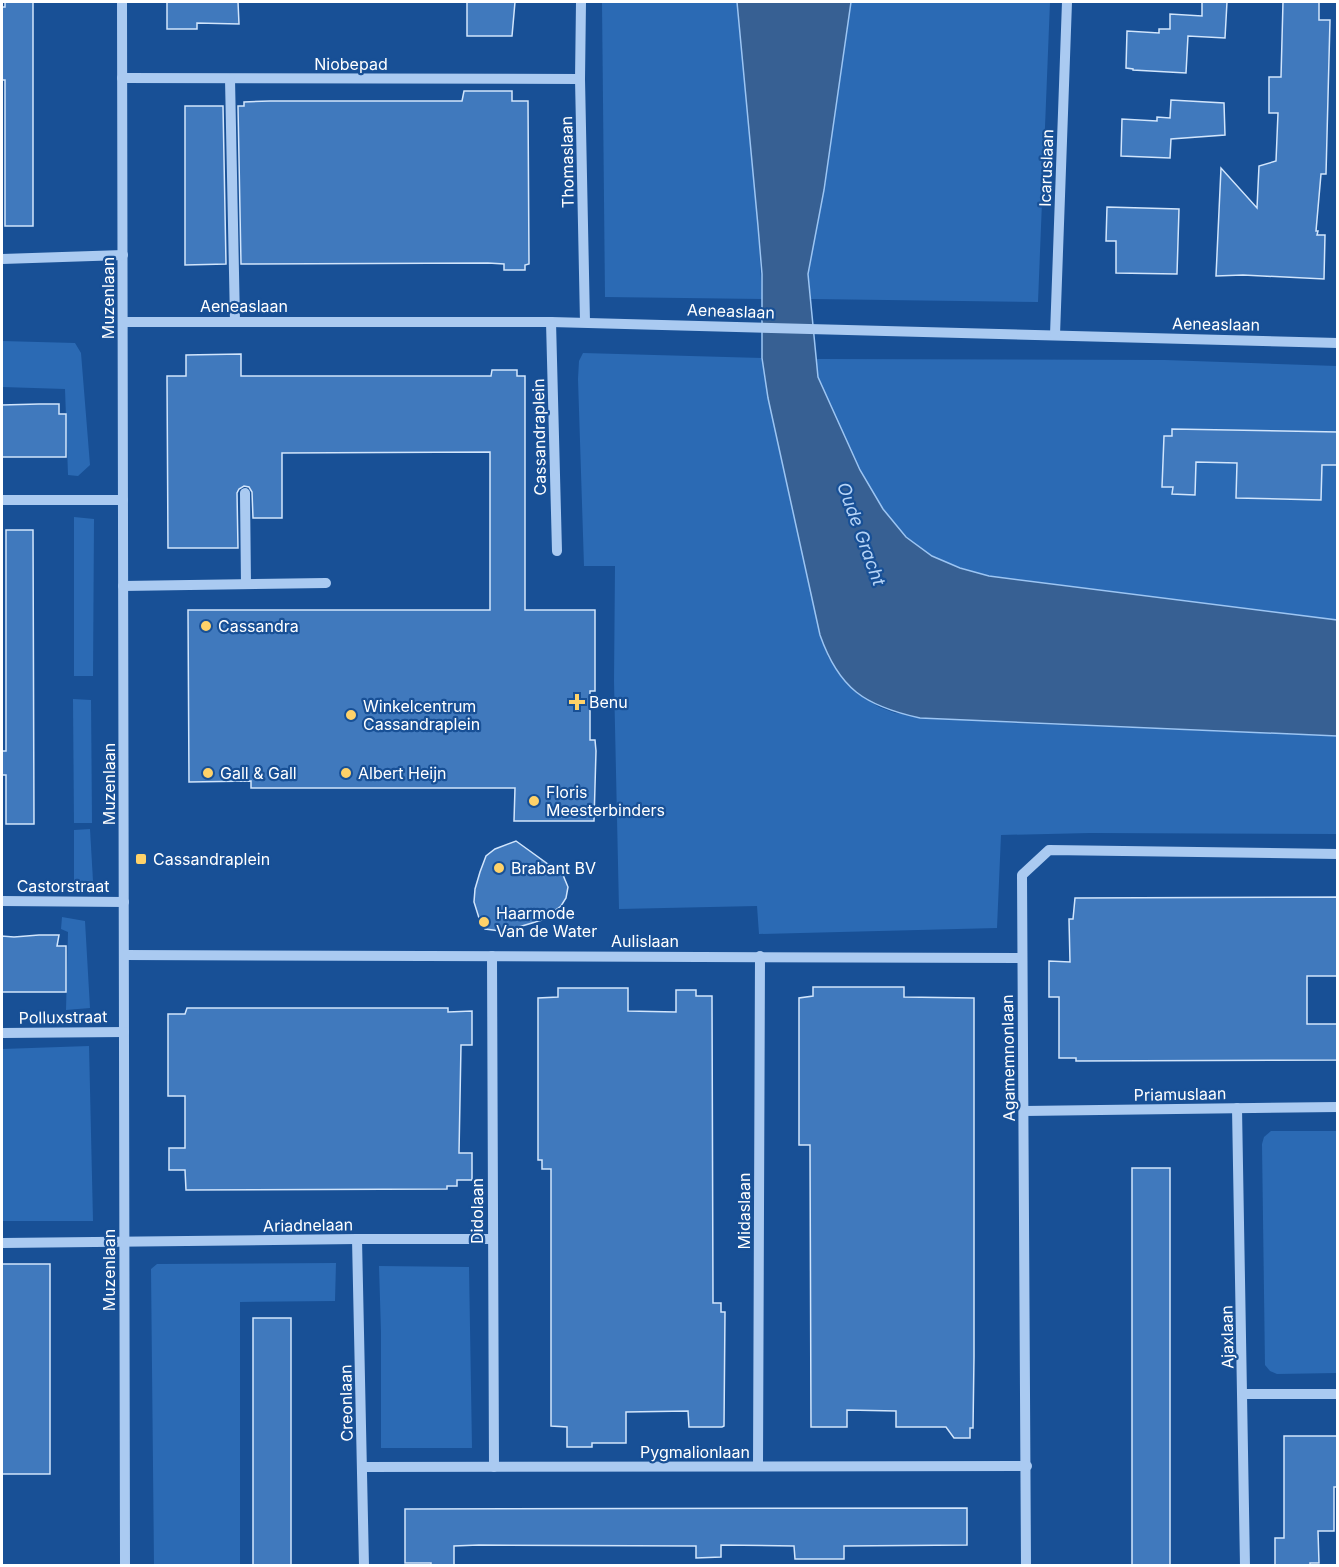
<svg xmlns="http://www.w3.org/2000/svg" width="1339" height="1567" font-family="Inter,sans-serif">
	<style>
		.green { fill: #2b6ab4 }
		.water { fill: #376093; stroke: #9cc5f3; stroke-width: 1.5 }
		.building { fill: #4079bd; stroke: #d1e5fc; stroke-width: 1.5 }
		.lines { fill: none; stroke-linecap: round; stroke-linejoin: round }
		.minor { stroke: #aacaf1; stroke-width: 10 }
		.poi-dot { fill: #ffd269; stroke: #185096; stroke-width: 2 }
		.labels { text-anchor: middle; stroke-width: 4.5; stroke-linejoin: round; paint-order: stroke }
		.street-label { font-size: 16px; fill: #fff; stroke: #185096 }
		.poi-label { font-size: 16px; fill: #fff; stroke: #185096; text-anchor: start }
		.water-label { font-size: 18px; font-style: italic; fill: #b6d4f7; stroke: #185096 }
	</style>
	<rect width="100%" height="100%" fill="#185096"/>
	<g class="green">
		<polygon points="602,2 737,2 758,226 762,299 605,297"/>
		<polygon points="851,2 1050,2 1038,302 811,299 808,274 824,190"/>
		<polygon points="2,341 75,343 81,353 90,465 78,476 68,475 65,389 2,387"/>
		<polygon points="583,353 762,358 768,398 820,635 828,657 857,693 879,707 895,713 1012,723 1337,736 1337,834 1090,833 1001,835 997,928 759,934 757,906 619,909 614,681 615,566 584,566 578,379 579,361"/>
		<path d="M 816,359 L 1165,360 L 1337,366 L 1337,620 L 989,576 C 959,568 929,558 906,537 C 873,507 850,452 833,411 C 828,400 821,389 818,377 C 817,372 817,365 816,359 Z"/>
		<polygon points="74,517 94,519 93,676 74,676"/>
		<polygon points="73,699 91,700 92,823 74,823"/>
		<polygon points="90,829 93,881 74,881 74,830"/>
		<polygon points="62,917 85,921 90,1008 66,1010 68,932 61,929"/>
		<polygon points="89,1046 93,1221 2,1221 2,1049"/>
		<polygon points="1271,1131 1337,1131 1337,1373 1277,1374 1270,1371 1265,1365 1262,1144 1264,1137"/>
		<polygon points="336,1263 335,1301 240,1302 240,1565 154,1565 151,1269 157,1264"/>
		<polygon points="379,1266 469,1267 472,1448 381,1448 381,1332"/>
	</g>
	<path class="water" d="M 737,2 L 851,2 L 824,190 L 808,274 L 818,377 L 860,470 L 883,509 L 906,537 L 932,556 L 960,568 L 989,576 L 1337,620 L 1337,736 L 920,718 C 865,706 839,689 820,635 L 768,398 L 762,358 L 762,274 L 758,226 Z"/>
	<g class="building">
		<polygon points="5,2 33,2 33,226 5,226 5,80 2,80 2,7 5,7"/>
		<polygon points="167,2 238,2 239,24 197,23 197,29 167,29"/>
		<polygon points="467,2 515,2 512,36 467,36"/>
		<polygon points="1202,2 1227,2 1225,38 1188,36 1186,73 1133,70 1133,69 1126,68 1127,31 1159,33 1159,29 1170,29 1170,14 1202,16"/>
		<polygon points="1283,2 1319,2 1319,20 1330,20 1326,174 1321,174 1316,231 1318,231 1317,235 1325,235 1324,279 1243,275 1216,276 1221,168 1257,208 1259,166 1276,161 1278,113 1269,113 1269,77 1281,77"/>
		<polygon points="464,91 512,91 512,101 528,101 529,264 525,265 525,270 504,270 504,264 488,263 241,264 238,106 244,106 244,102 270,101 462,101"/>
		<polygon points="1171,100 1224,103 1225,135 1171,139 1170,158 1121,156 1122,119 1157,121 1157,117 1170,118"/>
		<polygon points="185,106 223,106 226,264 185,265"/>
		<polygon points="1107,207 1179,209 1177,274 1116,273 1116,241 1106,241"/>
		<polygon points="241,354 241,376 491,376 492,370 517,370 517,376 525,376 525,610 595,610 595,691 590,691 590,740 595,740 596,751 594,821 514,821 515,788 251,788 251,781 189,782 188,610 490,610 490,452 282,453 282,518 253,518 252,492 249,487 244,486 239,489 237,493 238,548 168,548 167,376 186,376 186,355"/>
		<polygon points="39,404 59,404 59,414 66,414 66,457 2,457 2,405"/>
		<polygon points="1172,429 1338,432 1338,465 1322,465 1321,500 1236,498 1237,463 1196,462 1195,495 1172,494 1173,487 1162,487 1164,436 1172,436"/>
		<polygon points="6,530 33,530 34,824 6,824 6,775 2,775 2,751 6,751"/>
		<polygon points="516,841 563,875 568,887 566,898 561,906 542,920 512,929 501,931 485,929 479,918 474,902 475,889 480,872 486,856 495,849"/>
		<polygon points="1338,897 1338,976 1307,976 1307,1024 1338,1024 1337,1060 1076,1061 1076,1058 1059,1058 1059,997 1049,997 1049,961 1070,962 1069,919 1073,919 1075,898"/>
		<polygon points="39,935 59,935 57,946 66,946 66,992 2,992 2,936 14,937"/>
		<polygon points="813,987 904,987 904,997 974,998 974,1357 973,1428 970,1428 970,1438 954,1438 946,1427 896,1427 896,1411 847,1410 847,1427 811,1427 810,1145 799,1145 799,998 813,996"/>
		<polygon points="558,988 628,988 628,1011 676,1012 676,990 696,990 696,996 712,996 713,1303 721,1303 721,1312 725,1312 724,1426 722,1427 689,1427 688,1411 626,1412 626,1443 592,1443 592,1447 567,1447 567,1427 551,1426 551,1169 542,1169 542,1160 538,1160 538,998 558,997"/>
		<polygon points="187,1008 448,1008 448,1012 472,1011 472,1045 461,1045 459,1153 472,1153 472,1180 457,1180 457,1186 447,1186 447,1189 186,1190 185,1170 169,1170 169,1148 185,1148 185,1096 168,1096 168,1014 185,1014"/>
		<rect x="1132" y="1168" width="38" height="398"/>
		<rect x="2" y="1264" width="48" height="210"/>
		<rect x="253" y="1318" width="38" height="248"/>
		<polygon points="1284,1436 1338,1436 1338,1487 1334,1487 1334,1531 1318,1531 1319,1563 1310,1563 1310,1566 1275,1566 1275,1538 1284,1538"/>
		<polygon points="967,1508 967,1545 844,1546 844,1559 795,1559 794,1546 721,1545 721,1557 696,1558 696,1546 479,1545 454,1546 454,1566 431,1566 431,1563 405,1563 405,1509"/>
	</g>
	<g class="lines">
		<g class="minor">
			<polyline points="122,2 125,1566"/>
			<polyline points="581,2 580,79 585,322"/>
			<polyline points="122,78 580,79"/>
			<polyline points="230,79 235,321"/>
			<polyline points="2,259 123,255"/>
			<polyline points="123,322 551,322 1338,343"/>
			<polyline points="551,322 557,551"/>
			<polyline points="1055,335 1067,2"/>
			<polyline points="245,493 246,584"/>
			<polyline points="2,500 123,500"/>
			<polyline points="123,586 326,583"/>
			<polyline points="2,901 124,902"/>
			<polyline points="124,955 1022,958"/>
			<polyline points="492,956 494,1467"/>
			<polyline points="2,1033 124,1032"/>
			<polyline points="1237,1108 1245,1566"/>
			<polyline points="1024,1111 1338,1107"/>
			<polyline points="357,1239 364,1566"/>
			<polyline points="2,1243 357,1239 492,1239"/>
			<polyline points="1244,1394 1338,1394"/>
			<polyline points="758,1466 760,956"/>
			<polyline points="363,1467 1027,1466"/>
			<polyline points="1026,1566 1022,875 1049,850 1338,854"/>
		</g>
	</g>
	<g class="poi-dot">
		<circle cx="206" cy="626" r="6"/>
		<path d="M574 693h6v6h6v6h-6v6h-6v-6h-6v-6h6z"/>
		<circle cx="351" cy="715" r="6"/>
		<circle cx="208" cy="773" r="6"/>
		<circle cx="346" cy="773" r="6"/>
		<circle cx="534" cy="801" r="6"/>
		<rect x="135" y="853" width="12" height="12" rx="3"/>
		<circle cx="499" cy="868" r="6"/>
		<circle cx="484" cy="922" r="6"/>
	</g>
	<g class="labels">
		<g class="street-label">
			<text x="351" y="70">Niobepad</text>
			<text transform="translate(567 162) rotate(-91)" y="6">Thomaslaan</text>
			<text transform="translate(1046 168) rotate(-88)" y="6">Icaruslaan</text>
			<text transform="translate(108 298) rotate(-90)" y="6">Muzenlaan</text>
			<text x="244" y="312">Aeneaslaan</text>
			<text transform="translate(731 311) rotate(2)" y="6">Aeneaslaan</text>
			<text transform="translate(1216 324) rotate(1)" y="6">Aeneaslaan</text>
			<text transform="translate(539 437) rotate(-91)" y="6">Cassandraplein</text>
			<text transform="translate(109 784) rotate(-90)" y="6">Muzenlaan</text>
			<text x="63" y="892">Castorstraat</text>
			<text x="645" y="947">Aulislaan</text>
			<text transform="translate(63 1017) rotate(-1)" y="6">Polluxstraat</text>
			<text transform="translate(1008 1058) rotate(-91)" y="6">Agamemnonlaan</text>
			<text transform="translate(1180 1094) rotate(-1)" y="6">Priamuslaan</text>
			<text transform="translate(477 1211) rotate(-90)" y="6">Didolaan</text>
			<text transform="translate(744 1211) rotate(-90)" y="6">Midaslaan</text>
			<text transform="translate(308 1225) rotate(-1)" y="6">Ariadnelaan</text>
			<text transform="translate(109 1270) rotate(-90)" y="6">Muzenlaan</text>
			<text transform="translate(1227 1337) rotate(-91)" y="6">Ajaxlaan</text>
			<text transform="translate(346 1403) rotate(-91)" y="6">Creonlaan</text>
			<text x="695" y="1458">Pygmalionlaan</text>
		</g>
		<g class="poi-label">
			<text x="218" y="632">Cassandra</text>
			<text x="589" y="708">Benu</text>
			<text x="363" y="712">Winkelcentrum<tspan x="363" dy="18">Cassandraplein</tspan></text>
			<text x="220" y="779">Gall &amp; Gall</text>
			<text x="358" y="779">Albert Heijn</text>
			<text x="546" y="798">Floris<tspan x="546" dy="18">Meesterbinders</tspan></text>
			<text x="153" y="865">Cassandraplein</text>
			<text x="511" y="874">Brabant BV</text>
			<text x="496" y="919">Haarmode<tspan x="496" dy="18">Van de Water</tspan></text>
		</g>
		<g class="water-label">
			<text transform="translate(861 534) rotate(70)" y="6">Oude Gracht</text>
		</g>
	</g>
	<rect width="1339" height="1567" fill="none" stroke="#ffffff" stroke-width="6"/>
</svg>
